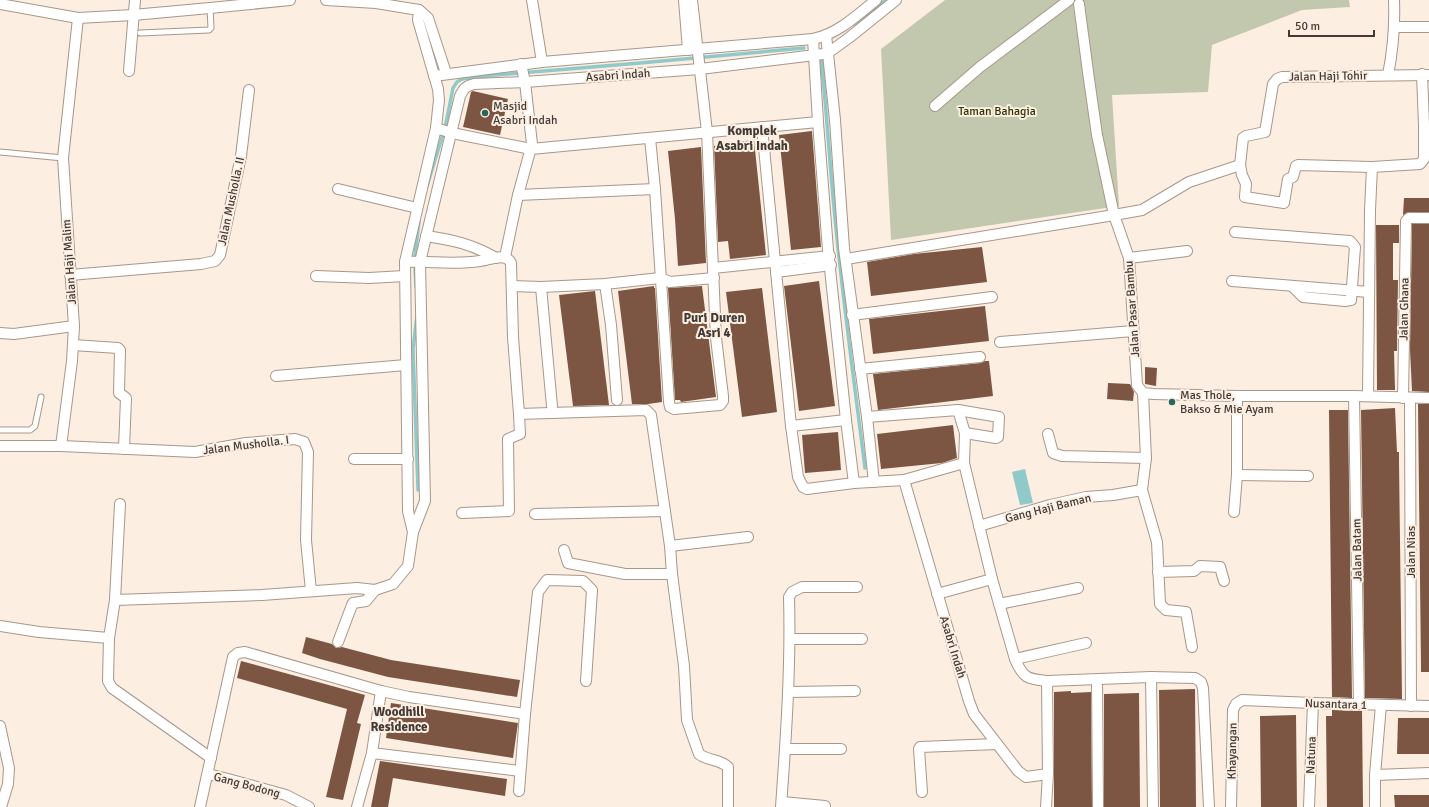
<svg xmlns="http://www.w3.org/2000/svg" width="1429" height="807" font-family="Signika,sans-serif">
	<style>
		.green { fill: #c2c8ae }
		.water { fill: #8fc9c9 }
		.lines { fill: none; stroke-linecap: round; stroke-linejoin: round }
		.stream { stroke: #8fc9c9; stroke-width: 3.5 }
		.building { fill: #7c5643 }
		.lane-casing { stroke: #a89789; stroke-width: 7 }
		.street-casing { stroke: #a89789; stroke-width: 12 }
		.lane { stroke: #fff; stroke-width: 5 }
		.street { stroke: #fff; stroke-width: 10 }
		.poi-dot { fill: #25695a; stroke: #fdeee2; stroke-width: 1.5 }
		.labels { text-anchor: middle; stroke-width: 4; stroke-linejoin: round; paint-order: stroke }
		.street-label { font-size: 12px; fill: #423b35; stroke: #fdeee2 }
		.poi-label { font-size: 12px; fill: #423b35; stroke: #fdeee2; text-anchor: start }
		.park-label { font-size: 12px; fill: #2d3501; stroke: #fdeee2 }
		.neighbourhood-label { font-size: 13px; font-weight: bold; fill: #423b35; stroke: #fdeee2 }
	</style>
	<rect width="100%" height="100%" fill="#fdeee2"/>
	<polygon class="green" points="945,0 1349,0 1350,7 1302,10 1212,45 1208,92 1112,95 1119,206 891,240 881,49"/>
	<polygon class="water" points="1025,469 1033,503 1020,505 1012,472"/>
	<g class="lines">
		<g class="stream">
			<polyline points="854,24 886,0"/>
			<path d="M 821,57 C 827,114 830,171 836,228 C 844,309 855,388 865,468"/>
			<polyline points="445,128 453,88 457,82 462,79 495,75 640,63 804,48"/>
			<polyline points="427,186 443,134"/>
			<polyline points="415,256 419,221"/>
			<polyline points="415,269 416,287"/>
			<polyline points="417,315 413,349 418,490"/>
		</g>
	</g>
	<g class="building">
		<polygon points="473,91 508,99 500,135 463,127 471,92"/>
		<polygon points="812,131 821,247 791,250 779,135"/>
		<polygon points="754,140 766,255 730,259 728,241 718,242 714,146 718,145 718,144"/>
		<polygon points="701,147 706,263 678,266 675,219 668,151"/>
		<polygon points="1404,198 1429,198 1429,212 1409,212 1403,215"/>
		<polygon points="1412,224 1429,224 1429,392 1412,391 1410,350"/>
		<polygon points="1376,225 1399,225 1399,243 1393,243 1393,280 1398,280 1397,351 1394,351 1395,390 1377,390"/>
		<polygon points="982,247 987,282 871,296 867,262 914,254"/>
		<polygon points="819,281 835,406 799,411 784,286"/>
		<polygon points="654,286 654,288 655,288 662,402 648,404 632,404 618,291"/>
		<polygon points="702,286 716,397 681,402 680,400 675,400 668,288"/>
		<polygon points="762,288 777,412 742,417 726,292"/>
		<polygon points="595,291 609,405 573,406 559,295"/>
		<polygon points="985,306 989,341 873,354 869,319"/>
		<polygon points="985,361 989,361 993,396 878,410 873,374 981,363"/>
		<polygon points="1145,367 1157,368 1156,386 1145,384"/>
		<polygon points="1108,383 1130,384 1134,392 1133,401 1107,399"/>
		<polygon points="1418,404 1429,404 1429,672 1421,672 1421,666"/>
		<polygon points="1395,408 1397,452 1399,452 1399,461 1402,699 1365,698 1361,410"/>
		<polygon points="1329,410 1348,410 1352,698 1332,697"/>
		<polygon points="953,425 957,458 942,463 881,469 877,434"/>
		<polygon points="838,432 841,470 805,473 802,435"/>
		<polygon points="306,637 332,644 336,648 342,647 391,660 520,680 517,697 388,677 320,659 302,653"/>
		<polygon points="241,661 365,695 357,723 361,724 343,800 326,797 347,709 237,678"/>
		<polygon points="1195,689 1196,807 1160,807 1159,690"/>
		<polygon points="1071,691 1071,693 1091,692 1092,807 1054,807 1054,692"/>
		<polygon points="1139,693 1140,807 1104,807 1104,694"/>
		<polygon points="391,703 518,723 513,758 386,738"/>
		<polygon points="1332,710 1362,711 1363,807 1327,807 1326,716 1332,716"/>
		<polygon points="1296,715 1297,807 1261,807 1260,716"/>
		<polygon points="1398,718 1429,718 1429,754 1397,754"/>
		<polygon points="380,761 507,779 505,796 393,778 388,807 371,807"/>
		<polygon points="1394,795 1429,795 1429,807 1395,807"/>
	</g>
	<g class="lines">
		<g class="lane-casing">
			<g id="lane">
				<polyline points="140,33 209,30 211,28 210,8"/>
				<polyline points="0,152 63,158"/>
				<polyline points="0,430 30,430 35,426 41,397"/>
			</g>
		</g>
		<g class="street-casing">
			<g id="street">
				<polyline points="326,0 376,3 419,10 428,18 446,73"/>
				<polyline points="532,0 542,62"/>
				<polyline points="684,0 688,50"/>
				<polyline points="0,4 78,18 133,15 210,8 290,0"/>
				<polyline points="1079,4 1088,72 1097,135 1114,215 1142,210 1189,182 1240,165 1243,138 1246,136 1265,132 1273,84 1277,79 1282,77 1429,75"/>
				<polyline points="1395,27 1429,27"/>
				<polyline points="826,35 835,120 844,248 867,417 874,482"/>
				<polyline points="813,39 818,122 828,250 846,420 854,483"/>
				<polyline points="129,71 135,0"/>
				<path d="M 1388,75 C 1393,50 1395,26 1394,0"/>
				<path d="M 434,76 L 542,62 L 813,39 C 838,34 857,15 876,0"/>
				<polyline points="935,106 980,67 1069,0"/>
				<polyline points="762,127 791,426 798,477 803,487 807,489 854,483 904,480 964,463"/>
				<polyline points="436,128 452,133 531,149 818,122"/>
				<polyline points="650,138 655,189 669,402 670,407 674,409 720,405 723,401 723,396 716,338 707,132 692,0"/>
				<polyline points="1240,165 1242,175 1246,184 1245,197 1284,203 1288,179 1293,177 1296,166 1298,165 1372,167"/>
				<polyline points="338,189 417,208"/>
				<polyline points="518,195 655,189"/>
				<polyline points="1235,232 1350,241 1355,247 1351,300 1345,301 1303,297 1292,286"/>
				<path d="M 426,236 C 453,240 472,244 496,258"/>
				<polyline points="505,257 518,195 532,144 525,82 521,64"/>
				<polyline points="1129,258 1187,251"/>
				<polyline points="846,259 1114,215 1129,258 1137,385 1143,393 1153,394 1237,396 1354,396 1429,398"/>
				<path d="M 405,262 C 430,261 455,265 480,261 C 489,260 506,252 511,263 L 513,337 L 519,414 L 646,410 L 651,415 L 670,546 L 672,574 L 684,666 L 687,720 L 699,754 C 708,761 720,759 728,767 L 728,807"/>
				<polyline points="713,268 830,256"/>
				<polyline points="776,272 831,265"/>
				<polyline points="70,275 201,264 215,261 220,255 241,156 249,90"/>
				<polyline points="316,276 369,278 405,276"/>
				<polyline points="1232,281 1369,292"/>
				<polyline points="605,284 611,325 617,400"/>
				<polyline points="512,286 541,287 605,284 660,278 670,282 714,278"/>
				<polyline points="541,287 552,406"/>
				<polyline points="852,315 992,297"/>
				<polyline points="0,333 14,334 74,326"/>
				<polyline points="1000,342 1133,331"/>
				<polyline points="73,345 118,348 120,350 119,393 126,398 124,449"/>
				<polyline points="860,369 980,357"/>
				<polyline points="276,376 406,365"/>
				<polyline points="1143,393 1146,458 1142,490 1157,542 1160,604 1166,610 1186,612 1192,647"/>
				<polyline points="1354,396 1359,704"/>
				<polyline points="1368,396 1370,210 1372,167 1420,164 1424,159 1424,125 1422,74"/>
				<polyline points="1403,398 1406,221 1409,218 1429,218"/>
				<polyline points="1410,398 1411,706"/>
				<polyline points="958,410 999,417 998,437 996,438 965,433"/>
				<path d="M 867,417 L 958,410 L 965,433 L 964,463 L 992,579 L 1015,659 C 1023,678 1027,679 1047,681"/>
				<polyline points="791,426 846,420"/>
				<polyline points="1048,434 1053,453 1062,456 1146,458"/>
				<polyline points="0,446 61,446 195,452 246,443 295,439 304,442 308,452 306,540 311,591"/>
				<polyline points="61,446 72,361 74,326 63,158 78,18"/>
				<polyline points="354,459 408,459"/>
				<polyline points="1237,475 1308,476"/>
				<polyline points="904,480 969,701 974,714 1018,771 1026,777 1048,774"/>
				<polyline points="1234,512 1237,475 1237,396"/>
				<polyline points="462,513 509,511 508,439 520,434 519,414"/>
				<polyline points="535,514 665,511"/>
				<polyline points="979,526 1050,505 1086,497 1113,495 1142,490"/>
				<polyline points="413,532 408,511 405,262 436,128 439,100 438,89 418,20 419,10"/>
				<polyline points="670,546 748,537"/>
				<polyline points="564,550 568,563 625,574 672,574"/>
				<polyline points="1158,572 1194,571 1200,566 1220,567 1224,581"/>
				<polyline points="937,594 992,579"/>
				<path d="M 115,600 L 262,595 L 357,588 L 375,590 L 393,584 L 408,566 L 413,532 L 425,501 L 420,262 L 460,96 C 464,88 466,86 474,84 L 525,82 L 700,69 L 823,54 L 828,53 L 850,37 L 896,0"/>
				<polyline points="999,604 1078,588"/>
				<polyline points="0,626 39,632 109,638 115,600 120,504"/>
				<polyline points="109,638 108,681 112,688 211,758"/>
				<polyline points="790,639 862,639"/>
				<polyline points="338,642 352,605 353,603 366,601 375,590"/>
				<polyline points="1015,659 1086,643"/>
				<polyline points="1151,677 1153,807"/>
				<polyline points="1097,680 1098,807"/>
				<polyline points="788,692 855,691"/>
				<polyline points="0,726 9,768 8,784 1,807"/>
				<polyline points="786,749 841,749"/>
				<polyline points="372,753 520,771"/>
				<polyline points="208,774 228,779 286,795 309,807"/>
				<polyline points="1375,775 1429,773"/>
				<polyline points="519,791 525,714 538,592 547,580 583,581 592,590 586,681"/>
				<polyline points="922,792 919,749 920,747 997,744"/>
				<polyline points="782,802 825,806"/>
				<polyline points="200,807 233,657 238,653 245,652 381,691 409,697 525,714"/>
				<polyline points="357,807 372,753 381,691"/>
				<path d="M 781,807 C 786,737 791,667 789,597 L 792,592 L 802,587 L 857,587"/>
				<polyline points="1046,807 1048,774 1047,681 1151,677 1195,678 1201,682 1203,688 1209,807"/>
				<polyline points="1231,807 1233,710 1236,704 1242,700 1313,703 1429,706"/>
				<polyline points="1309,807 1313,703"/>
				<polyline points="1375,807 1375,775 1381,705"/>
			</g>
		</g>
		<use href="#lane" class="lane"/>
		<use href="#street" class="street"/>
	</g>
	<g class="poi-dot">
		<circle cx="485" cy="113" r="4"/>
		<circle cx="1172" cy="402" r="4"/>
	</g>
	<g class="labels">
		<g class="street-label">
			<text transform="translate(618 75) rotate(-4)" y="4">Asabri Indah</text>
			<text transform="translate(1328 76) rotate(-1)" y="4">Jalan Haji Tohir</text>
			<text transform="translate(231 201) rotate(-78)" y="4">Jalan Musholla. II</text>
			<text transform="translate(69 262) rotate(-94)" y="4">Jalan Haji Malim</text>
			<text transform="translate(1132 309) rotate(-94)" y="4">Jalan Pasar Bambu</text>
			<text transform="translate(1404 309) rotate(-89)" y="4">Jalan Ghana</text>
			<text transform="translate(246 445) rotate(-7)" y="4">Jalan Musholla. I</text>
			<text transform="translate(1048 508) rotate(-14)" y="4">Gang Haji Baman</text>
			<text transform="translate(1357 550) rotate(-91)" y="4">Jalan Batam</text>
			<text transform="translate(1411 552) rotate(-90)" y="4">Jalan Nias</text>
			<text transform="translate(953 647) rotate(73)" y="4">Asabri Indah</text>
			<text transform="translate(1336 704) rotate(2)" y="4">Nusantara 1</text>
			<text transform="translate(1232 751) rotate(-89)" y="4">Khayangan</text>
			<text transform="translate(1311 755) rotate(-88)" y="4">Natuna</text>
			<text transform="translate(247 785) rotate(15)" y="4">Gang Bodong</text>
		</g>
		<g class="poi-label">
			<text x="493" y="110">Masjid<tspan x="493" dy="14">Asabri Indah</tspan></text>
			<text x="1180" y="399">Mas Thole,<tspan x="1180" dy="14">Bakso &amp; Mie Ayam</tspan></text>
		</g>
		<g class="park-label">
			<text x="997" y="115">Taman Bahagia</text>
		</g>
		<g class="neighbourhood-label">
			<text x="752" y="135">Komplek<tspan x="752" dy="15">Asabri Indah</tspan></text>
			<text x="714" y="322">Puri Duren<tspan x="714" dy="15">Asri 4</tspan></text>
			<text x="399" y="716">Woodhill<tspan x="399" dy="15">Residence</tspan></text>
		</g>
	</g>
	<path d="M1289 30v6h85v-6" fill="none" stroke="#423b35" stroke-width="2"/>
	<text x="1295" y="30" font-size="12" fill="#423b35" stroke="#fdeee2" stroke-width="3" paint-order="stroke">50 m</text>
</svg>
